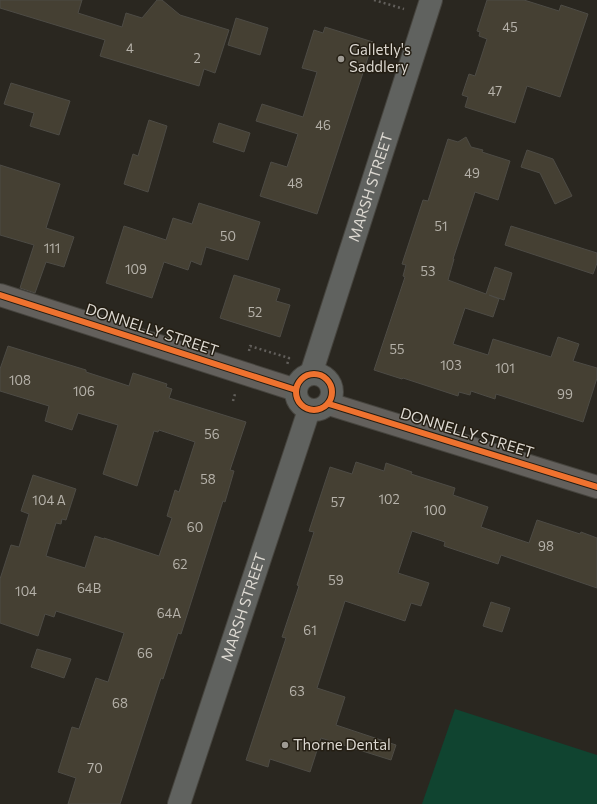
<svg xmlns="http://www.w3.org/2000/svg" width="597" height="804" font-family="Commissioner,sans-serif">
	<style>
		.green { fill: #104430 }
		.building { fill: #454033; stroke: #4d4b45 }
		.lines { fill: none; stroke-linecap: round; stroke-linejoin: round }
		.minor-casing { stroke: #46443e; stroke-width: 24 }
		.major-casing { stroke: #46443e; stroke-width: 24 }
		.path { stroke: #625f5b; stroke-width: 2.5; stroke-dasharray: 2 3; stroke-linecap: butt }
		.minor { stroke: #63605c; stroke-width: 22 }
		.major { stroke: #60625f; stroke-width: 22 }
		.cycleway-casing { stroke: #241e13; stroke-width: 8 }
		.cycleway { stroke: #ef722f; stroke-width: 6 }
		.poi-dot { fill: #9e9a93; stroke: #241e13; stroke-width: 1.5 }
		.labels { text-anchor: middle; stroke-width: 3; stroke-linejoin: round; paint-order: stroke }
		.number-label { font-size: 13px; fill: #b6b2aa }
		.poi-label { font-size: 15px; fill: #dcd8d1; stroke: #241e13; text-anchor: start }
		.street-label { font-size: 15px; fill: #dcd8d1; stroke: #241e13 }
	</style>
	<rect width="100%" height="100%" fill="#2a2720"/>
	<polygon class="green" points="455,709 597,755 597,804 422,804"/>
	<g class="building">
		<polygon points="0,0 82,0 78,13 122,27 126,13 142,18 157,0 162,0 180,15 229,30 215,73 204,69 199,86 100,56 105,40 0,8"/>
		<polygon points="487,0 524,0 559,11 561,5 588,14 560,97 527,86 515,123 465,107 468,97 462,95 469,74 475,76 487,39 479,36 480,32 477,31"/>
		<polygon points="236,18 268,28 260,55 228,45"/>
		<polygon points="325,27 373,42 317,214 260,196 271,162 287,167 298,134 256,121 262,104 303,117 317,72 302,68 314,30 323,33"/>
		<polygon points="11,83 70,101 59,135 30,126 34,113 4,104"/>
		<polygon points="149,120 167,126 148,192 124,184 133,154 138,156"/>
		<polygon points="219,123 250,133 244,152 213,142"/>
		<polygon points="466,137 471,147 483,150 482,152 510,161 498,200 475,192 453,259 454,259 448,280 486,294 495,267 512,273 504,300 489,295 499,299 493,317 465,308 453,344 488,355 493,339 551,357 558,337 579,344 573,361 597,368 597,378 583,422 496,394 495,399 471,391 470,395 459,392 458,396 403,378 402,379 374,370 405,277 403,276 406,265 402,264 423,200 428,201 448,139 458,142"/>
		<polygon points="527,150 553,159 572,196 555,204 540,173 521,167"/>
		<polygon points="0,165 60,184 46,228 74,237 64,267 46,262 35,293 20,288 34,245 0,235"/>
		<polygon points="199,203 260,222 248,260 206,247 201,265 191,261 188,270 164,262 152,298 106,283 124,226 166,240 173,218 192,224"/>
		<polygon points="511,226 597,253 597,263 593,274 505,245"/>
		<polygon points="234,275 280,289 276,301 290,305 280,337 220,318"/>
		<polygon points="8,346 86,370 86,372 129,386 133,373 167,384 166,387 172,389 169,398 246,422 230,470 234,471 225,502 223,501 181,634 178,633 163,679 161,678 120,804 68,804 76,778 58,772 72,727 79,729 96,678 108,682 124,633 56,611 54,617 45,614 38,636 0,623 0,579 11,545 19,547 29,514 21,511 33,475 76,489 66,520 62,519 61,524 56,523 46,556 85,568 95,536 104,539 104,538 159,556 172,518 167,516 175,490 179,492 195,442 159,430 158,432 154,431 137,486 103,474 118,425 78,413 72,430 45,421 49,406 0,391 0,369"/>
		<polygon points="356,462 384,471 386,463 412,472 411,474 455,488 453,495 488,507 481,527 529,543 537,520 580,534 581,532 597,538 597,588 501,555 498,564 444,546 445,542 412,531 398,573 429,583 421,606 411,603 405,621 345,601 317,688 345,697 336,725 396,745 391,760 321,738 310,772 270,759 268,767 246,760 286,638 282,637 299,586 297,585 314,532 309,531 330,467 352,474"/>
		<polygon points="491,602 510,608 502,632 483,626"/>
		<polygon points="37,649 71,659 64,678 31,667"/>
	</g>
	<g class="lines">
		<g class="minor-casing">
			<g id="minor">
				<polyline points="0,295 296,390"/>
				<polyline points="329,404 597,487"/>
			</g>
		</g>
		<g class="major-casing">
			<g id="major">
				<circle cx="314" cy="392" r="18"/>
				<path id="s1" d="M 311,374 L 431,0"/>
				<path id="s2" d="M 179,804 L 309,410"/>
			</g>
		</g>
		<g class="path">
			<polyline points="374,0 404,9"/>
			<polyline points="249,351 250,346 289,358 287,365"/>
			<polyline points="233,401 235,394"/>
		</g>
		<use href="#minor" class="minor"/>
		<use href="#major" class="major"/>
		<g class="cycleway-casing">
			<g id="cycleway">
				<polyline points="0,295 296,390"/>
				<circle cx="314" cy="392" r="18"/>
				<polyline points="329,404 597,487"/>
			</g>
		</g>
		<use href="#cycleway" class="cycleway"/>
	</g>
	<g class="poi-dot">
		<circle cx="341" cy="59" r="4"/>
		<circle cx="285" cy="745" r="4"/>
	</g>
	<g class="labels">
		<g class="number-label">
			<text x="510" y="32">45</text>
			<text x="130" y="53">4</text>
			<text x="197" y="63">2</text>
			<text x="495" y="96">47</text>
			<text x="323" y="130">46</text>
			<text x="472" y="178">49</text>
			<text x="295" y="188">48</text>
			<text x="441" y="231">51</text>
			<text x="228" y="241">50</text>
			<text x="52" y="253">111</text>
			<text x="136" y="274">109</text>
			<text x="428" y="276">53</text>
			<text x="255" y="317">52</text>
			<text x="397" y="354">55</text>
			<text x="451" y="370">103</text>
			<text x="505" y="373">101</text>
			<text x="20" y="385">108</text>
			<text x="84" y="396">106</text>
			<text x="565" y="399">99</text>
			<text x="212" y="439">56</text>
			<text x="208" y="484">58</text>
			<text x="389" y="504">102</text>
			<text x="49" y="505">104 A</text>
			<text x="338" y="507">57</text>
			<text x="435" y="515">100</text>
			<text x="195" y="532">60</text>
			<text x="546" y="551">98</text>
			<text x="180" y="569">62</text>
			<text x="336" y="585">59</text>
			<text x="89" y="593">64B</text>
			<text x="26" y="596">104</text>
			<text x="169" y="618">64A</text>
			<text x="310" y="635">61</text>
			<text x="145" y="658">66</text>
			<text x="297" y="696">63</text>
			<text x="120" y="708">68</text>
			<text x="95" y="773">70</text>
		</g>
		<g class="poi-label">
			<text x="349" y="55">Galletly's<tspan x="349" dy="17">Saddlery</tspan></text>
			<text x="293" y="750">Thorne Dental</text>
		</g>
		<g class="street-label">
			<text dy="5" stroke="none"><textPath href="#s1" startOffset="196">MARSH STREET</textPath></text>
			<text transform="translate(152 330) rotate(18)" y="5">DONNELLY STREET</text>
			<text transform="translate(467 433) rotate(17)" y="5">DONNELLY STREET</text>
			<text dy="5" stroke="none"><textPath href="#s2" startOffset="207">MARSH STREET</textPath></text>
		</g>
	</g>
</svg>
